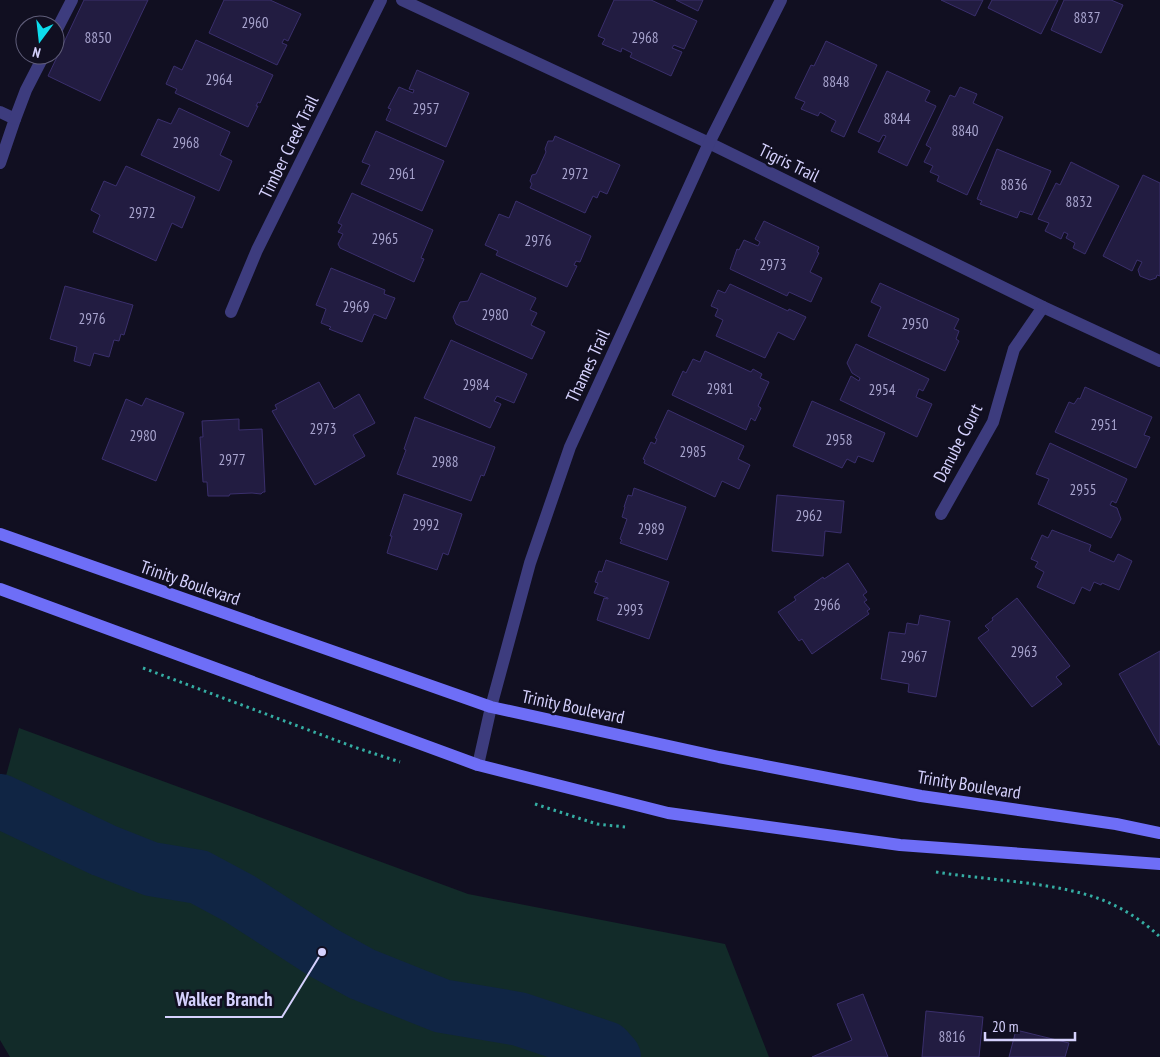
<svg xmlns="http://www.w3.org/2000/svg" width="1160" height="1057" font-family="'PT Sans Narrow',sans-serif">
	<style>
		.green { fill: #122b29 }
		.lines { fill: none; stroke-linecap: round; stroke-linejoin: round }
		.river { stroke: #102544; stroke-width: 54 }
		.building { fill: #221c41; stroke: #3a2f6c }
		.path { stroke: #35ada3; stroke-width: 3; stroke-dasharray: 2.5 4; stroke-linecap: butt }
		.lane { stroke: #3d3c7e; stroke-width: 12 }
		.street { stroke: #3d3c7e; stroke-width: 12 }
		.secondary { stroke: #6e6ef7; stroke-width: 12 }
		.labels { text-anchor: middle; stroke-width: 5; stroke-linejoin: round; paint-order: stroke }
		.number-label { font-size: 15px; fill: #a8a4ce }
		.street-label { font-size: 18px; fill: #d5d1fd; stroke: #110f21 }
		.leader { fill: none; stroke: #d5d1fd; stroke-width: 2 }
		.callout-dot { fill: #d5d1fd; stroke: #110f21; stroke-width: 2 }
		.callout-label { font-size: 19px; text-anchor: middle; font-weight: bold; fill: #d5d1fd; stroke: #110f21; stroke-width: 5; stroke-linejoin: round; paint-order: stroke }
	</style>
	<rect width="100%" height="100%" fill="#110f21"/>
	<polygon class="green" points="19,728 468,894 725,944 769,1057 10,1057 0,1040 0,798"/>
	<g class="lines">
		<polyline class="river" points="0,801 103,850 151,869 199,877 240,899 322,952 362,974 442,1006 519,1019 606,1048 614,1057"/>
	</g>
	<g class="building">
		<polygon points="84,0 148,0 100,101 48,76"/>
		<polygon points="224,0 270,0 301,14 288,41 284,39 282,43 287,45 277,65 209,33"/>
		<polygon points="614,0 651,0 697,21 684,49 674,45 672,48 682,52 671,76 630,57 632,53 622,48 621,52 602,44 605,39 598,36"/>
		<polygon points="676,0 703,0 698,11"/>
		<polygon points="941,0 983,0 975,16"/>
		<polygon points="992,0 1058,0 1041,34 988,8"/>
		<polygon points="1064,0 1111,0 1123,5 1101,53 1051,30"/>
		<polygon points="196,40 273,75 260,103 258,102 256,106 258,106 248,127 175,93 177,89 166,84 174,66 182,70"/>
		<polygon points="826,41 877,65 844,137 831,131 836,121 820,112 818,116 801,109 805,102 795,98 811,65 814,66"/>
		<polygon points="417,70 469,93 446,147 386,120 391,109 388,108 399,87 413,93 414,90 409,89"/>
		<polygon points="887,71 930,91 925,101 936,106 907,166 878,152 886,136 883,135 879,142 858,132"/>
		<polygon points="960,87 977,94 973,103 1003,117 967,195 937,181 939,176 930,172 933,166 924,162 931,148 926,145 950,95 955,97"/>
		<polygon points="179,108 230,132 220,155 232,161 219,191 141,155 158,119 171,124"/>
		<polygon points="376,131 444,161 422,211 361,184 370,165 362,162"/>
		<polygon points="555,136 620,165 607,194 600,191 597,198 593,196 585,213 530,188 532,184 530,181 532,175 536,174 546,152 545,149 548,141 553,141"/>
		<polygon points="997,149 1051,171 1032,215 1020,211 1017,218 980,204 982,201 977,199"/>
		<polygon points="1071,162 1119,186 1085,254 1073,248 1075,243 1066,238 1068,234 1064,232 1061,239 1045,231 1049,223 1038,219 1056,183 1060,185"/>
		<polygon points="126,166 195,197 182,228 172,223 156,261 93,232 100,215 91,210 104,181 116,186"/>
		<polygon points="1143,175 1160,183 1160,276 1157,275 1156,278 1150,280 1140,276 1138,270 1142,262 1137,260 1132,271 1103,256"/>
		<polygon points="352,193 433,230 421,258 424,259 414,282 340,248 338,244 343,234 338,232 342,225 338,223"/>
		<polygon points="516,201 591,236 580,262 576,261 574,265 577,266 567,287 496,255 498,251 485,245 499,214 509,218"/>
		<polygon points="764,221 819,247 817,252 819,253 810,272 822,278 811,302 789,292 787,296 730,269 737,249 739,250 744,240 758,246 760,242 755,239"/>
		<polygon points="331,268 385,290 384,294 395,298 386,319 374,314 362,342 329,329 331,327 321,323 326,309 316,305"/>
		<polygon points="481,273 536,298 530,310 537,313 531,325 545,332 532,359 456,324 453,317 460,302 468,301"/>
		<polygon points="880,283 959,319 954,329 959,331 956,339 959,341 945,371 868,336 881,307 871,302"/>
		<polygon points="730,284 788,311 789,309 806,317 794,340 778,332 765,358 716,336 723,320 715,316 718,309 711,306 718,290 725,293"/>
		<polygon points="65,286 133,305 124,335 121,334 119,341 114,340 109,357 94,353 90,366 74,361 77,347 50,339"/>
		<polygon points="451,340 527,374 514,403 497,396 494,401 501,404 490,428 424,398"/>
		<polygon points="856,344 929,379 923,391 919,389 916,397 932,404 917,437 840,400 851,376 859,381 860,378 852,373 847,363"/>
		<polygon points="705,351 751,372 753,369 762,374 760,378 769,382 758,406 761,408 755,421 751,418 746,430 672,395 683,371 686,373 693,359 700,362"/>
		<polygon points="319,382 334,409 359,394 375,423 353,435 365,456 315,485 272,411 277,409 275,405"/>
		<polygon points="1085,387 1152,417 1144,435 1150,437 1136,468 1055,432 1069,402 1074,404 1078,398 1080,399"/>
		<polygon points="146,398 184,413 156,481 102,459 126,399 142,406"/>
		<polygon points="812,401 885,433 873,462 858,456 855,463 847,459 842,468 793,446"/>
		<polygon points="668,410 744,446 738,459 750,465 739,489 722,481 715,497 644,463 645,460 643,459 651,442 655,444 657,439 655,438"/>
		<polygon points="415,417 495,447 484,476 481,475 471,501 397,474 406,450 404,449"/>
		<polygon points="239,419 239,430 262,429 265,492 263,492 261,494 252,493 230,494 229,496 208,496 207,482 203,482 200,437 203,437 202,421"/>
		<polygon points="1050,443 1127,479 1116,503 1112,501 1110,505 1117,508 1121,519 1111,538 1038,504 1049,479 1036,474"/>
		<polygon points="634,488 686,507 667,560 620,543 622,540 620,539 627,519 622,517 625,507 624,507 628,495 632,496"/>
		<polygon points="404,494 462,514 448,555 443,553 437,570 387,553 392,536 390,536"/>
		<polygon points="777,495 844,501 841,533 825,531 823,556 772,551"/>
		<polygon points="1052,530 1091,545 1089,551 1114,562 1118,554 1132,561 1119,590 1102,583 1101,585 1094,582 1090,591 1082,587 1074,604 1037,587 1044,572 1035,567 1038,562 1031,559 1042,535 1048,538"/>
		<polygon points="606,560 669,582 649,639 597,620 604,598 608,599 608,598 594,593 598,583 595,582 599,571 602,572"/>
		<polygon points="848,563 867,592 863,595 867,600 864,602 870,609 867,611 869,614 812,654 802,639 799,641 778,612 796,600 794,597 823,577 824,579"/>
		<polygon points="1017,598 1070,666 1056,677 1062,684 1032,707 978,638 989,630 985,626 993,620 992,618"/>
		<polygon points="920,615 950,621 936,697 908,692 909,684 881,679 889,632 905,634 907,623 918,625"/>
		<polygon points="1160,651 1160,745 1159,745 1119,674"/>
		<polygon points="863,994 888,1057 812,1057 852,1040 837,1004"/>
		<polygon points="926,1011 983,1017 979,1057 922,1057"/>
		<polygon points="1016,1030 1069,1043 1065,1057 1009,1057"/>
	</g>
	<g class="lines">
		<g class="path">
			<polyline points="143,668 354,747 400,762"/>
			<polyline points="535,804 597,824 625,827"/>
			<path d="M 936,872 C 986,880 1039,881 1088,895 C 1115,903 1140,918 1160,937"/>
		</g>
		<g class="lane">
			<polyline points="55,33 72,0"/>
			<polyline points="0,112 15,119 0,163"/>
			<polyline points="15,119 26,90 44,55"/>
		</g>
		<g class="street">
			<polyline points="402,0 709,143 1043,307 1160,361"/>
			<polyline points="231,312 257,250 381,0"/>
			<polyline points="941,514 993,422 1014,349 1043,307"/>
			<polyline points="478,765 491,707 530,563 570,447 709,143 781,0"/>
		</g>
		<g class="secondary">
			<polyline points="0,534 491,707 719,757 921,796 1116,824 1160,833"/>
			<polyline points="0,589 478,765 668,813 900,845 1160,864"/>
		</g>
	</g>
	<g class="labels">
		<g class="number-label">
			<text x="1087" y="23">8837</text>
			<text x="255" y="28">2960</text>
			<text x="98" y="43">8850</text>
			<text x="645" y="43">2968</text>
			<text x="219" y="85">2964</text>
			<text x="836" y="87">8848</text>
			<text x="426" y="114">2957</text>
			<text x="897" y="124">8844</text>
			<text x="965" y="136">8840</text>
			<text x="186" y="148">2968</text>
			<text x="402" y="179">2961</text>
			<text x="575" y="179">2972</text>
			<text x="1014" y="190">8836</text>
			<text x="1079" y="207">8832</text>
			<text x="142" y="218">2972</text>
			<text x="385" y="244">2965</text>
			<text x="538" y="246">2976</text>
			<text x="773" y="270">2973</text>
			<text x="356" y="312">2969</text>
			<text x="495" y="320">2980</text>
			<text x="92" y="324">2976</text>
			<text x="915" y="329">2950</text>
			<text x="476" y="390">2984</text>
			<text x="720" y="394">2981</text>
			<text x="882" y="395">2954</text>
			<text x="1104" y="430">2951</text>
			<text x="323" y="434">2973</text>
			<text x="143" y="441">2980</text>
			<text x="839" y="445">2958</text>
			<text x="693" y="457">2985</text>
			<text x="232" y="465">2977</text>
			<text x="445" y="467">2988</text>
			<text x="1083" y="495">2955</text>
			<text x="809" y="521">2962</text>
			<text x="426" y="530">2992</text>
			<text x="651" y="534">2989</text>
			<text x="827" y="610">2966</text>
			<text x="630" y="615">2993</text>
			<text x="1024" y="657">2963</text>
			<text x="914" y="662">2967</text>
			<text x="952" y="1042">8816</text>
		</g>
		<g class="street-label">
			<text transform="translate(289 147) rotate(-64)" y="6">Timber Creek Trail</text>
			<text transform="translate(789 163) rotate(26)" y="6">Tigris Trail</text>
			<text transform="translate(588 366) rotate(-65)" y="6">Thames Trail</text>
			<text transform="translate(958 443) rotate(-63)" y="6">Danube Court</text>
			<text transform="translate(190 583) rotate(19)" y="6">Trinity Boulevard</text>
			<text transform="translate(573 707) rotate(12)" y="6">Trinity Boulevard</text>
			<text transform="translate(969 785) rotate(9)" y="6">Trinity Boulevard</text>
		</g>
	</g>
	<path class="leader" d="M322 952L282 1017H165"/>
	<circle class="callout-dot" cx="322" cy="952" r="5"/>
	<g class="callout-label">
		<text x="224" y="1006">Walker Branch</text>
	</g>
	<g transform="translate(40 40) rotate(195)"><circle r="24" fill="#110f21" stroke="#5f5d79"/>
	<path d="M0-4L9 19L0 12L-9 19Z" fill="#0ddded"/>
	<text y="-8" font-size="14" font-weight="bold" text-anchor="middle" fill="#d5d1fd">N</text>
	</g>
	<path d="M985 1032v8h90v-8" fill="none" stroke="#d5d1fd" stroke-width="2.5"/>
	<text x="992" y="1032" font-size="15" fill="#d5d1fd" stroke="#110f21" stroke-width="4" paint-order="stroke">20 m</text>
</svg>
